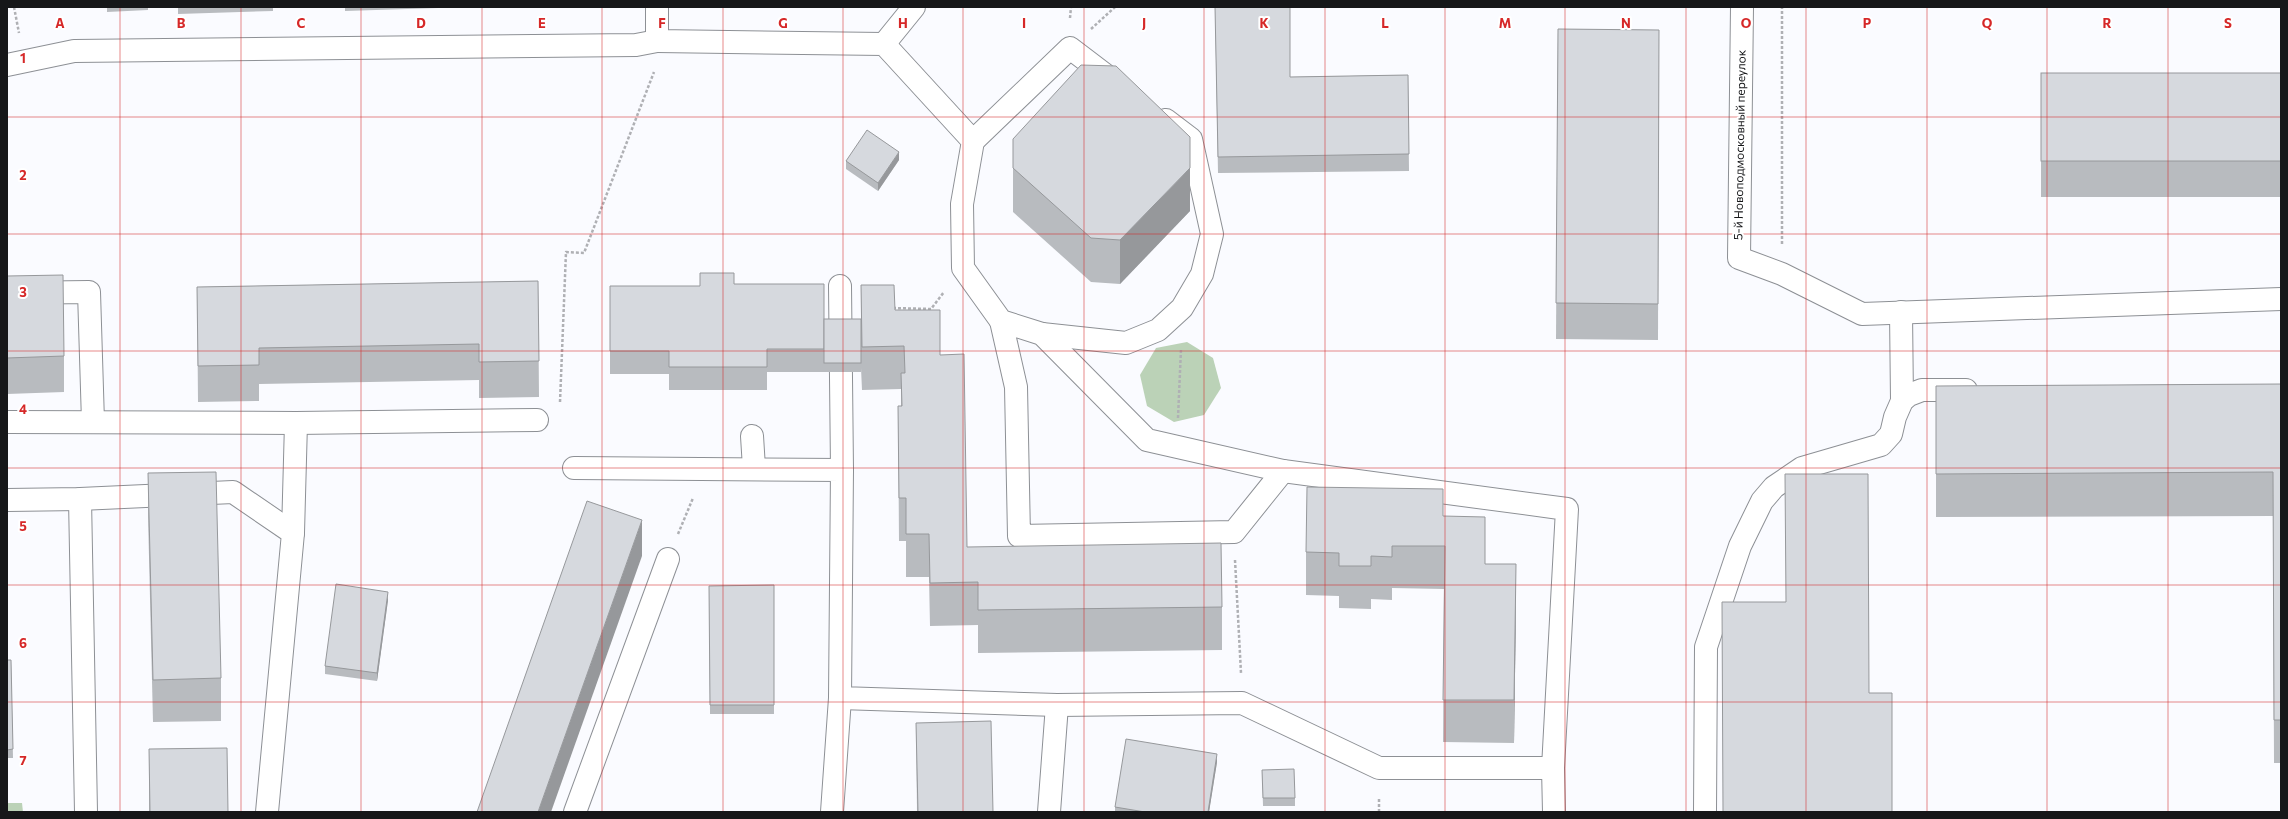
<svg xmlns="http://www.w3.org/2000/svg" width="2288" height="819" font-family="Commissioner,sans-serif">
	<style>
		.green { fill: #bbd2b7 }
		.lines { fill: none; stroke-linecap: round; stroke-linejoin: round }
		.minor-casing { stroke: #8d9095; stroke-width: 24 }
		.path { stroke: #afb0b4; stroke-width: 2.5; stroke-dasharray: 3 2; stroke-linecap: butt }
		.minor { stroke: #fff; stroke-width: 22 }
		.wall { fill: #b8bbbf }
		.shaded-wall { fill: #96989b }
		.building { fill: #d6d9de; stroke: #96989b }
		.grid { fill: none; stroke: #d62828; stroke-width: 1; stroke-opacity: 0.55 }
		.labels { text-anchor: middle; stroke-width: 4; stroke-linejoin: round; paint-order: stroke }
		.street-label { font-size: 12px; fill: #161719; stroke: #fff }
		.grid-label { font-size: 13px; text-anchor: middle; font-weight: bold; fill: #d62828; stroke: #fff; stroke-width: 4; stroke-linejoin: round; paint-order: stroke }
	</style>
	<rect width="100%" height="100%" fill="#fafbff"/>
	<g class="green">
		<polygon points="1187,342 1213,358 1221,388 1204,415 1174,422 1147,406 1140,375 1156,348"/>
		<polygon points="7,803 22,803 23,812 7,812"/>
	</g>
	<g class="lines">
		<g class="minor-casing">
			<g id="minor">
				<polyline points="657,7 657,41 884,44 973,141 962,204 963,268 1001,321 1042,334 1147,440 1283,471 1567,509 1553,768 1554,812"/>
				<polyline points="1742,7 1739,258 1782,274 1862,314 2281,299"/>
				<polyline points="884,44 914,7"/>
				<polyline points="7,65 74,51 636,45 657,41"/>
				<polyline points="973,141 1070,48 1116,83"/>
				<polyline points="840,286 842,470"/>
				<polyline points="7,293 89,292 93,422"/>
				<polyline points="1901,312 1902,401"/>
				<polyline points="1001,321 1016,387 1019,536 1234,532 1283,471"/>
				<polyline points="1042,334 1126,343 1158,330 1182,308 1202,274 1212,234 1191,139 1166,120"/>
				<polyline points="7,422 296,423 537,420"/>
				<polyline points="752,436 754,468"/>
				<polyline points="574,468 842,470 840,698 1057,705 1242,703 1379,768 1553,768"/>
				<polyline points="80,499 86,812"/>
				<polyline points="7,500 80,499 233,492 293,533 267,812"/>
				<polyline points="293,533 296,423"/>
				<polyline points="575,812 668,559"/>
				<polyline points="832,812 840,698"/>
				<polyline points="1049,812 1057,705"/>
				<polyline points="1705,812 1706,647 1740,546 1762,501 1774,487 1802,468 1881,445 1891,434 1895,417 1902,401 1909,395 1922,390 1966,390"/>
			</g>
		</g>
		<g class="path">
			<polyline points="14,7 19,33"/>
			<polyline points="1070,18 1071,7"/>
			<polyline points="1091,29 1115,7"/>
			<polyline points="1782,244 1782,7"/>
			<polyline points="893,308 931,309 944,292"/>
			<polyline points="560,402 566,252 584,253 654,72"/>
			<polyline points="1178,418 1181,349"/>
			<polyline points="678,534 693,498"/>
			<polyline points="1235,560 1241,673"/>
			<polyline points="1379,812 1379,797"/>
		</g>
		<use href="#minor" class="minor"/>
	</g>
	<g class="wall">
		<polygon points="107,7 148,7 148,10 107,12"/>
		<polygon points="178,7 273,7 273,11 178,14"/>
		<polygon points="345,7 438,7 438,8 345,11"/>
		<polygon points="1215,7 1290,77 1408,75 1409,171 1218,173"/>
		<polygon points="1558,29 1659,30 1658,340 1556,339"/>
		<rect x="2041" y="73" width="240" height="124"/>
		<polygon points="1013,139 1190,211 1120,284 1091,282 1013,212"/>
		<polygon points="899,160 878,191 846,169 846,161"/>
		<polygon points="7,276 64,356 64,392 7,394"/>
		<polygon points="538,281 539,397 479,398 479,380 259,384 259,401 198,402 197,287"/>
		<polygon points="734,284 824,319 861,319 861,285 895,310 940,355 967,547 1222,607 1222,650 978,653 978,625 930,626 929,577 906,577 906,541 899,541 898,406 901,406 901,389 862,390 861,368 861,372 767,372 767,390 669,390 669,374 610,374 610,286 700,286"/>
		<polygon points="2281,384 2281,763 2274,763 2273,516 1936,517 1936,386"/>
		<polygon points="148,473 221,678 221,721 153,722 148,516"/>
		<polygon points="1443,516 1485,564 1516,607 1514,743 1443,742 1444,589 1392,588 1392,600 1371,599 1371,609 1339,608 1339,596 1306,595 1306,552"/>
		<polygon points="774,585 774,714 710,714 709,586"/>
		<polygon points="388,600 377,681 325,674 325,666"/>
		<polygon points="7,660 11,660 13,758 7,758"/>
		<polygon points="916,723 993,812 917,812"/>
		<polygon points="149,749 228,812 149,812"/>
		<polygon points="1217,762 1209,812 1115,812 1115,807"/>
		<polygon points="1262,770 1295,798 1295,806 1263,806"/>
	</g>
	<g class="shaded-wall">
		<polygon points="899,152 899,160 878,191 878,183"/>
		<polygon points="1190,168 1190,211 1120,284 1120,240"/>
		<polygon points="642,520 642,556 551,812 538,812"/>
		<polygon points="1516,564 1516,607 1514,743 1514,700"/>
		<polygon points="388,592 388,600 377,681 377,673"/>
		<polygon points="1217,754 1217,762 1209,812 1208,812"/>
	</g>
	<g class="building">
		<polygon points="1215,7 1290,7 1290,77 1408,75 1409,154 1218,157"/>
		<polygon points="1558,29 1659,30 1658,304 1556,303"/>
		<polygon points="1081,65 1116,66 1190,137 1190,168 1120,240 1091,238 1013,168 1013,139"/>
		<rect x="2041" y="73" width="240" height="88"/>
		<polygon points="867,130 899,152 878,183 846,161"/>
		<polygon points="700,273 734,273 734,284 824,284 824,349 767,349 767,367 669,367 669,351 610,351 610,286 700,286"/>
		<polygon points="63,275 64,356 7,358 7,276"/>
		<polygon points="538,281 539,361 479,362 479,344 259,348 259,365 198,366 197,287"/>
		<polygon points="861,285 894,285 895,310 940,310 940,355 964,354 967,547 1221,543 1222,607 978,610 978,582 930,583 929,534 906,534 906,498 899,498 898,406 902,406 901,373 905,373 904,346 862,347"/>
		<rect x="824" y="319" width="37" height="44"/>
		<polygon points="2281,384 2281,720 2274,720 2273,472 1936,474 1936,386"/>
		<polygon points="216,472 221,678 153,680 148,473"/>
		<polygon points="1785,474 1868,474 1869,693 1892,693 1892,812 1723,812 1722,602 1786,602"/>
		<polygon points="1307,487 1443,489 1443,516 1485,517 1485,564 1516,564 1514,700 1443,700 1445,546 1392,546 1392,557 1371,556 1371,566 1339,566 1339,553 1306,552"/>
		<polygon points="587,501 642,520 538,812 477,812"/>
		<polygon points="336,584 388,592 377,673 325,666"/>
		<polygon points="774,585 774,705 710,705 709,586"/>
		<polygon points="7,660 11,660 13,749 7,750"/>
		<polygon points="991,721 993,812 918,812 916,723"/>
		<polygon points="1126,739 1217,754 1208,812 1145,812 1115,807"/>
		<polygon points="227,748 228,812 150,812 149,749"/>
		<polygon points="1294,769 1295,798 1263,798 1262,770"/>
	</g>
	<path class="grid" d="M 120,7 L 120,812M 241,7 L 241,812M 361,7 L 361,812M 482,7 L 482,812M 602,7 L 602,812M 723,7 L 723,812M 843,7 L 843,812M 963,7 L 963,812M 1084,7 L 1084,812M 1204,7 L 1204,812M 1325,7 L 1325,812M 1445,7 L 1445,812M 1565,7 L 1565,812M 1686,7 L 1686,812M 1806,7 L 1806,812M 1927,7 L 1927,812M 2047,7 L 2047,812M 2168,7 L 2168,812M 7,117 L 2281,117M 7,234 L 2281,234M 7,351 L 2281,351M 7,468 L 2281,468M 7,585 L 2281,585M 7,702 L 2281,702"/>
	<g class="labels">
		<g class="street-label">
			<text transform="translate(1740 145) rotate(-89)" y="4">5-й Новоподмосковный переулок</text>
		</g>
	</g>
	<g class="grid-label">
		<text x="60" y="28">A</text>
		<text x="181" y="28">B</text>
		<text x="301" y="28">C</text>
		<text x="421" y="28">D</text>
		<text x="542" y="28">E</text>
		<text x="662" y="28">F</text>
		<text x="783" y="28">G</text>
		<text x="903" y="28">H</text>
		<text x="1024" y="28">I</text>
		<text x="1144" y="28">J</text>
		<text x="1264" y="28">K</text>
		<text x="1385" y="28">L</text>
		<text x="1505" y="28">M</text>
		<text x="1626" y="28">N</text>
		<text x="1746" y="28">O</text>
		<text x="1867" y="28">P</text>
		<text x="1987" y="28">Q</text>
		<text x="2107" y="28">R</text>
		<text x="2228" y="28">S</text>
		<text x="23" y="63">1</text>
		<text x="23" y="180">2</text>
		<text x="23" y="297">3</text>
		<text x="23" y="414">4</text>
		<text x="23" y="531">5</text>
		<text x="23" y="648">6</text>
		<text x="23" y="765">7</text>
	</g>
	<rect width="2288" height="819" fill="none" stroke="#161719" stroke-width="16"/>
</svg>
